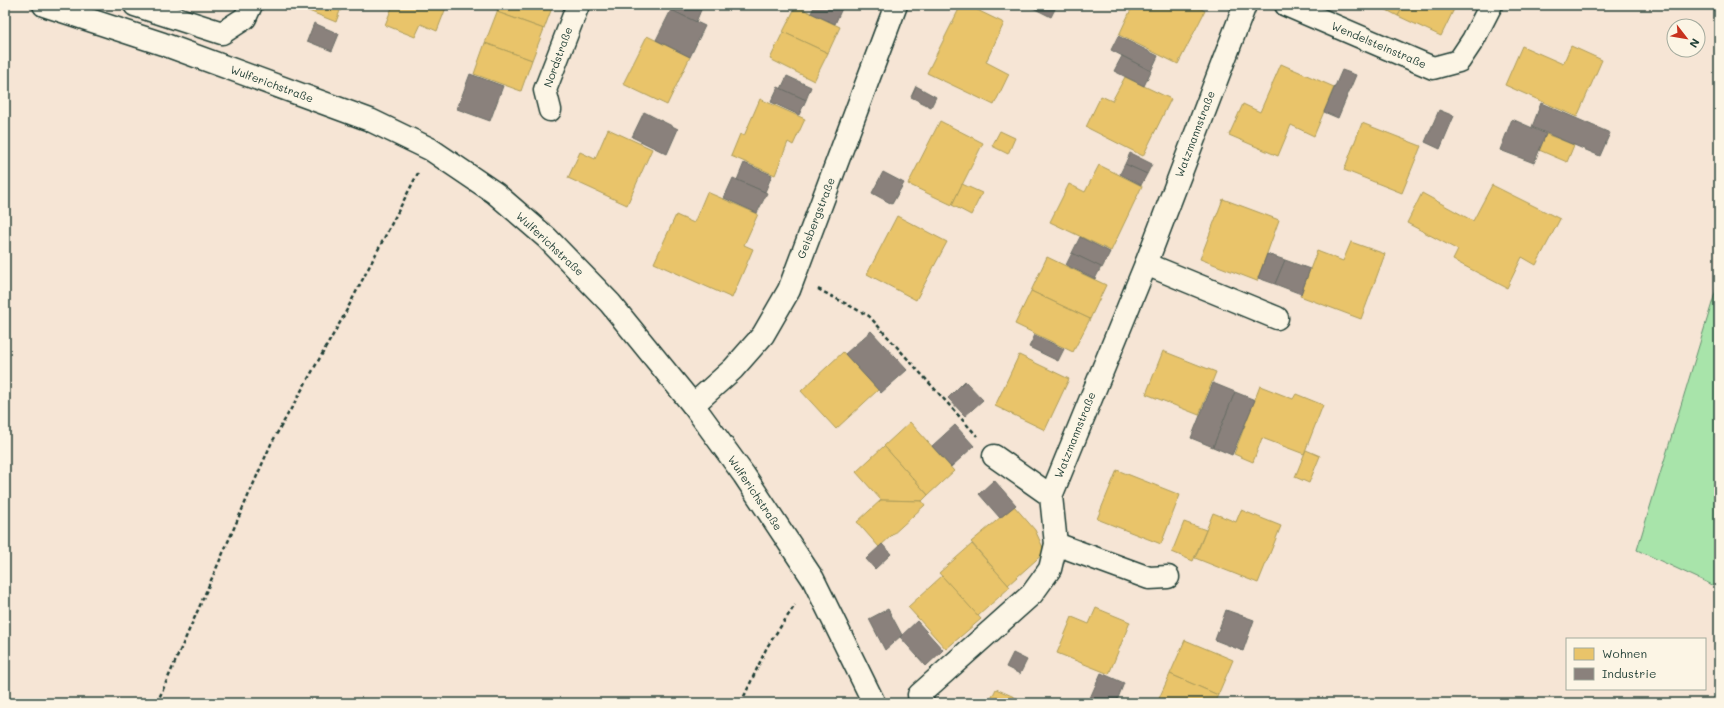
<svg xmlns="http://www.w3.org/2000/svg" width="1724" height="708" font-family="Mali,sans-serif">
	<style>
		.green { fill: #a8e4aa; stroke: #64906f }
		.homes { fill: #e9c46a; stroke: #ac9c5a }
		.industry { fill: #8a817c; stroke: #6a6d66 }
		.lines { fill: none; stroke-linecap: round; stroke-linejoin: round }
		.minor-casing { stroke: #1f3d34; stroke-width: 25 }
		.major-casing { stroke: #1f3d34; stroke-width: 25 }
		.path { stroke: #1f3d34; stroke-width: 2.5; stroke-dasharray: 4 3; stroke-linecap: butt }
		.minor { stroke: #fcf5e5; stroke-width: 22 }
		.major { stroke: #fcf5e5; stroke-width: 22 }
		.labels { text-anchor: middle; stroke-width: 4; stroke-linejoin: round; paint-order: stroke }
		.street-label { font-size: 11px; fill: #1f3d34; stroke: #fcf5e5 }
	</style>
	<rect width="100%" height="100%" fill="#f6e5d5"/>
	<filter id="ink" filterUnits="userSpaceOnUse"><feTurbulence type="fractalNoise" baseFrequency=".025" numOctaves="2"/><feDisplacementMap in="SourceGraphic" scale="8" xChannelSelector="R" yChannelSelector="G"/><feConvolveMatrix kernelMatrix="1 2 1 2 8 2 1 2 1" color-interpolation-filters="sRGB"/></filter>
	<g filter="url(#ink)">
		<polygon class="green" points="1719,280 1719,588 1637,550"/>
		<g class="homes">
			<polygon points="294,5 342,5 336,22"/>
			<polygon points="393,5 447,5 437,31 421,24 415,37 385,25"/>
			<polygon points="499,5 553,5 544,29 497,12"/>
			<polygon points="961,5 967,5 1004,23 986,62 1009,74 994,105 927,73"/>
			<polygon points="1133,5 1143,8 1144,5 1194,5 1205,11 1178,64 1119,35"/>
			<polygon points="1377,5 1404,5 1398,16"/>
			<polygon points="1404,5 1456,5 1441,36 1398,16"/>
			<polygon points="796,6 840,27 828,53 783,32"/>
			<polygon points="497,12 544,29 532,60 485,43"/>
			<polygon points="783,32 828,53 814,81 770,59"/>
			<polygon points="647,36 690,57 667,105 623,84"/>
			<polygon points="485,43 532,60 521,91 474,74"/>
			<polygon points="1522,46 1563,64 1571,46 1602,60 1577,117 1505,85"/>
			<polygon points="1281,64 1334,87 1314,136 1291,125 1278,156 1229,135 1243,104 1260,112"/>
			<polygon points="1125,77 1171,99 1143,156 1086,127 1101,96 1112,101"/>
			<polygon points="760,99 805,119 793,145 788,142 775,175 731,156 740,134 744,136"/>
			<polygon points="940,121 983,143 952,205 908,184"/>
			<polygon points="1362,123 1421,146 1402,193 1344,170"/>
			<polygon points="608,129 652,149 627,205 568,178 580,152 595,159"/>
			<polygon points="1000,131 1015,138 1008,154 992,146"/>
			<polygon points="1546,134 1574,145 1567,162 1539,150"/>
			<polygon points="1099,165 1142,186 1111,251 1050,222 1069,184 1085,192"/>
			<polygon points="962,184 982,193 971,215 952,205"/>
			<polygon points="1492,185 1560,219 1536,265 1522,257 1507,288 1453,260 1458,250 1407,223 1422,193 1473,221"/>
			<polygon points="707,192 758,214 744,245 753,249 732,298 654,263 676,215 694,223"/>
			<polygon points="1223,199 1279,220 1257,281 1200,259"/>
			<polygon points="897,216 947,242 916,300 867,274"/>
			<polygon points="1351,242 1385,254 1361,319 1300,296 1317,251 1343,261"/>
			<polygon points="1047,257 1106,285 1090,319 1031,291"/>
			<polygon points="1031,291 1090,319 1073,352 1015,324"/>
			<polygon points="1163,351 1216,372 1199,415 1146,394"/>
			<polygon points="843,352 878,390 836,429 801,391"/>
			<polygon points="1019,355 1069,379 1045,430 995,406"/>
			<polygon points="1260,386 1293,399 1296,394 1323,405 1304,454 1262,438 1253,462 1234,454"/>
			<polygon points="910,422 954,471 928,495 884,446"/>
			<polygon points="884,446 928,495 922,501 881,500 856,472"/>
			<polygon points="1306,450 1320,456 1309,483 1295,477"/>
			<polygon points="1117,470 1180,495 1161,544 1097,519"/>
			<polygon points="881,500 922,501 925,505 879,547 857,522"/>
			<polygon points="1014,506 1035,530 1045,552 1008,585 971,542"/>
			<polygon points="1241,510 1281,526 1258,583 1195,558 1213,513 1236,522"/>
			<polygon points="1184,522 1206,530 1193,561 1172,552"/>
			<polygon points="972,544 1010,587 978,616 939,573"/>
			<polygon points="942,576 981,619 946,649 908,607"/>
			<polygon points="1096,608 1130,622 1109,674 1057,653 1072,617 1089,624"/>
			<polygon points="1185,640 1233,660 1218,695 1170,674"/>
			<polygon points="1170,674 1218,695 1214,703 1157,703"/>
			<polygon points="996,689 1028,703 989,703"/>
		</g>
		<g class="industry">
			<polygon points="673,5 703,5 696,22 671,10"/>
			<polygon points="815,5 841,5 843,6 835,24 811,13"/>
			<polygon points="1027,5 1057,5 1051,17"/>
			<polygon points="671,10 705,26 690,57 656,40"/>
			<polygon points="314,23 339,34 332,51 307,41"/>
			<polygon points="1118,36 1158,56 1151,71 1111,50"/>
			<polygon points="1122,56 1151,71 1144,86 1114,71"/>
			<polygon points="1342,70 1356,75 1338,118 1324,112"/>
			<polygon points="470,74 503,86 490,121 457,109"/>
			<polygon points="787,76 811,87 806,100 781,89"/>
			<polygon points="916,86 936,97 931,107 911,97"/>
			<polygon points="778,87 806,100 799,115 771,102"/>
			<polygon points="1541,103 1610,133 1600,156 1532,127"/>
			<polygon points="1439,110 1454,116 1440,149 1425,142"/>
			<polygon points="644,112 678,129 667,154 632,137"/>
			<polygon points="1512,119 1546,134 1534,163 1500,150"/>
			<polygon points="1130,153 1152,164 1147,174 1125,164"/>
			<polygon points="744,163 772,175 765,192 737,180"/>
			<polygon points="1125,164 1147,174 1141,185 1120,174"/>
			<polygon points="883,172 904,183 892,204 872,193"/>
			<polygon points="733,178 767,193 757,213 724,198"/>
			<polygon points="1080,237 1110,252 1102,268 1072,253"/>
			<polygon points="1072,253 1101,267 1095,279 1066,265"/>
			<polygon points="1267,254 1285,260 1275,284 1258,278"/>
			<polygon points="1285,260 1310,269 1301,294 1275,284"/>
			<polygon points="871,331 907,370 881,393 845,354"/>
			<polygon points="1035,335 1064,349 1058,361 1029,347"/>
			<polygon points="965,381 983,400 965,416 948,398"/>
			<polygon points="1213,383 1235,392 1213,447 1191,438"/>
			<polygon points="1235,392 1255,400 1232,455 1213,447"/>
			<polygon points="955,425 974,446 951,467 932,446"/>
			<polygon points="994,480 1016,505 1000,518 979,494"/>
			<polygon points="882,544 891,554 875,569 866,559"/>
			<polygon points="888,609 902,635 885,650 869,619"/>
			<polygon points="1226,610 1254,620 1243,651 1215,640"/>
			<polygon points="917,621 943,650 926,666 900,637"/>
			<polygon points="1013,653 1027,660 1020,674 1006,667"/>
			<polygon points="1101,673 1124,683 1116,703 1102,703 1090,698"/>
		</g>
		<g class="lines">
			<g class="minor-casing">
				<g id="minor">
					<polyline points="135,5 222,33 245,18 251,5"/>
					<polyline points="1286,5 1433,68 1459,61 1473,40 1491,5"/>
					<polyline points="550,110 545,90 578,5"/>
					<polyline points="1146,264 1277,318"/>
					<polyline points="693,405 733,369 763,335 789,290 896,5"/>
					<polyline points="1051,496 1146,264 1245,5"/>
					<polyline points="1056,544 1149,578 1168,577"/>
					<polyline points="923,703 919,695 1032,594 1050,569 1056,544 1051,496 994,456"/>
				</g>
			</g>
			<g class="major-casing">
				<polyline id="major" points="44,5 163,44 370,120 430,149 495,193 547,238 610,303 693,405 744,475 813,579 874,703"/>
			</g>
			<g class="path">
				<polyline points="818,289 869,316 977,436"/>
				<polyline points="157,703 271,444 342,319 418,173"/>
				<polyline points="741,703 767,647 795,605"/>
			</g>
			<use href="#minor" class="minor"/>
			<use href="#major" class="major"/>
		</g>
	</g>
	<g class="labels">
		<g class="street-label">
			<text transform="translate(1379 45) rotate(23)" y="4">Wendelsteinstraße</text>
			<text transform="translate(558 57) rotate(-70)" y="4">Nordstraße</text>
			<text transform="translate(272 84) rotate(20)" y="4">Wulferichstraße</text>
			<text transform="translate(1195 134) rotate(-69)" y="4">Watzmannstraße</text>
			<text transform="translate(816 218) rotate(-69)" y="4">Geisbergstraße</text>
			<text transform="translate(550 244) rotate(43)" y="4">Wulferichstraße</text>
			<text transform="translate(1075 435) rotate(-68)" y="4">Watzmannstraße</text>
			<text transform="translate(755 493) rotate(56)" y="4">Wulferichstraße</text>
		</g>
	</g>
	<rect width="1724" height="708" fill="none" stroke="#fcf5e5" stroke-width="20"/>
	<rect x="10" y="10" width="1704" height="688" fill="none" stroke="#1f3d34" stroke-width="1.5" filter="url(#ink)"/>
	<rect x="1566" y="638" width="140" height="52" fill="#fcf5e5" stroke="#a4ab9e"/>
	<rect x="1574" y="648" width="20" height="12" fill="#e9c46a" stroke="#a4ab9e"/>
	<text x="1602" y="658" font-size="12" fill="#1f3d34">Wohnen</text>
	<rect x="1574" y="668" width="20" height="12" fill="#8a817c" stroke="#a4ab9e"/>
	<text x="1602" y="678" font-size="12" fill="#1f3d34">Industrie</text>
	<g transform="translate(1686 38) rotate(121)"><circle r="19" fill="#fcf5e5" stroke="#a4ab9e"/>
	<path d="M0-3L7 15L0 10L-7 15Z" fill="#c8321e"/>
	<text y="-6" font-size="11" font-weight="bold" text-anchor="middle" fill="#1f3d34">N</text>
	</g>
</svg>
